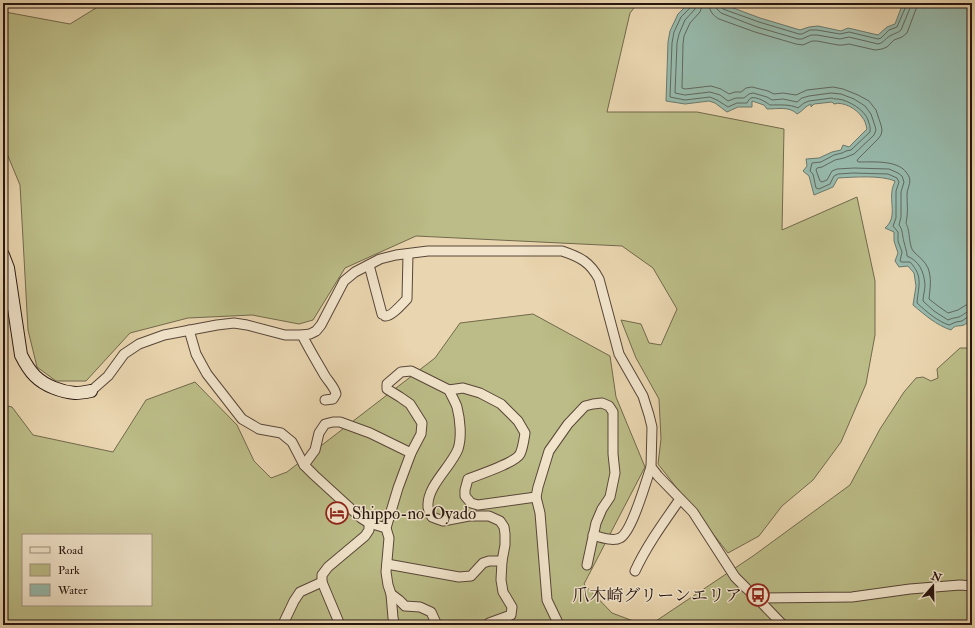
<svg xmlns="http://www.w3.org/2000/svg" width="975" height="628" font-family="'IM FELL Double Pica','Noto Serif JP',serif">
	<style>
		.green { fill: #bbbc87; stroke: #72694c; fill-rule: evenodd }
		.water { fill: #97b9ab; stroke: #6b786d }
		.lines { fill: none; stroke-linecap: round; stroke-linejoin: round }
		.shore { stroke: #60685e; stroke-width: 1 }
		.minor-casing { stroke: #584638; stroke-width: 11 }
		.secondary-casing { stroke: #281610; stroke-width: 14 }
		.minor { stroke: #f1e4cb; stroke-width: 9 }
		.secondary { stroke: #f1e4cb; stroke-width: 12 }
		.labels { text-anchor: middle; stroke-width: 3; stroke-linejoin: round; paint-order: stroke }
		.poi-label { font-size: 17px; fill: #281610; stroke: #f1e4cb; text-anchor: start }
	</style>
	<rect width="100%" height="100%" fill="#e9d5af"/>
	<filter id="stains"><feTurbulence type="fractalNoise" baseFrequency=".005" numOctaves="4"/><feColorMatrix values="0 0 0 0 .2 0 0 0 0 .09 0 0 0 0 .02 0 0 0 .5 -.17"/></filter>
	<radialGradient id="worn" r=".72"><stop offset=".6" stop-color="#630" stop-opacity="0"/><stop offset="1" stop-color="#630" stop-opacity=".3"/></radialGradient>
	<g class="green">
		<polygon points="104,3 638,3 630,13 607,112 697,112 784,129 782,230 857,197 875,281 875,335 866,384 841,442 813,480 782,506 759,536 728,553 658,464 661,439 659,399 636,358 621,320 641,324 649,343 661,345 677,309 653,268 622,246 416,236 345,268 313,320 299,324 252,315 188,318 130,333 86,381 56,381 37,367 28,330 20,185 5,149 3,150 3,17 5,12 70,24"/>
		<path d="M 533,314 L 610,356 L 616,397 L 645,467 L 584,584 L 612,613 L 644,625 L 3,625 L 3,405 L 12,407 L 33,435 L 113,452 L 146,400 L 195,382 L 237,425 L 254,461 L 271,478 L 287,472 L 435,358 L 460,323 ZM 23,535 L 151,535 L 151,605 L 23,605 Z"/>
		<polygon points="960,348 972,348 972,625 650,625 753,556 850,485 880,429 904,392 916,378 923,377 931,381 938,378 937,369"/>
	</g>
	<path class="water" d="M 691,3 L 720,3 L 760,18 L 800,30 L 809,27 L 818,26 L 841,31 L 848,28 L 878,35 L 887,27 L 895,24 L 903,3 L 972,3 L 972,319 C 970,320 966,324 964,325 C 958,327 956,324 951,330 C 936,325 925,315 913,305 L 916,286 L 914,273 L 908,266 L 899,267 L 895,261 L 898,253 L 894,241 L 894,232 L 885,228 C 897,218 890,204 892,191 C 892,188 894,184 895,181 C 881,175 854,177 838,178 L 833,187 L 814,195 L 809,176 L 803,171 L 807,166 L 806,159 L 819,158 L 832,152 L 841,150 L 843,145 L 849,147 L 867,129 C 866,125 865,120 862,117 C 857,109 843,101 834,104 L 832,102 L 814,104 L 811,107 L 811,104 C 805,106 803,111 797,114 C 790,106 777,109 767,109 L 764,105 L 752,101 L 752,107 L 738,107 L 727,112 L 715,103 L 709,101 L 685,104 L 666,101 L 668,42 L 670,31 L 678,14 L 688,4 Z"/>
	<g class="lines">
		<g class="shore">
			<path d="M 691,3 L 691,7 L 681,17 L 674,32 L 672,43 L 670,97 L 685,100 L 710,97 L 717,100 L 728,107 L 737,103 L 747,103 C 748,101 749,99 751,98 C 756,96 766,102 770,105 C 779,105 790,104 798,108 L 804,103 L 809,101 L 832,98 C 834,99 836,99 838,99 C 848,100 865,110 868,120 C 869,124 871,127 870,132 L 851,150 L 846,151 L 842,153 L 834,155 L 821,162 L 812,163 L 810,171 L 813,174 L 816,188 L 819,189 L 830,184 L 834,176 L 838,174 L 853,173 L 888,174 L 897,178 L 899,182 L 896,191 L 896,218 L 893,226 L 898,232 L 898,241 L 902,252 L 900,261 L 902,262 L 910,262 C 924,277 918,286 917,303 C 927,312 937,321 949,325 L 956,322 L 962,321 L 969,316 L 972,316"/>
			<path d="M 697,3 L 695,9 L 685,20 L 679,34 L 677,43 L 675,93 L 685,95 L 710,92 L 720,95 L 728,101 L 736,98 L 744,98 L 749,94 L 753,93 L 767,97 L 772,100 L 783,99 L 797,102 L 802,98 L 809,96 L 831,93 L 841,94 L 854,99 L 865,106 L 871,114 L 875,126 L 876,130 L 874,135 L 854,154 L 844,158 L 835,160 L 822,167 L 817,168 L 816,170 L 820,181 L 822,182 L 827,180 L 832,171 L 837,169 L 854,168 L 889,169 L 898,173 L 902,176 L 904,182 L 901,192 L 901,217 L 899,225 C 903,230 902,235 904,242 C 905,247 907,251 907,256 C 919,261 924,271 925,285 C 925,290 923,296 923,301 L 934,311 L 948,320 C 952,318 955,318 959,317 C 964,315 966,311 972,311"/>
			<path d="M 703,3 L 700,12 L 690,23 L 684,36 L 683,44 L 682,88 L 685,89 L 711,86 L 721,89 L 729,94 L 735,92 L 741,92 L 746,88 L 752,87 L 768,91 L 774,94 L 783,93 L 796,95 L 807,90 L 833,87 L 843,89 L 858,95 L 869,101 L 876,110 L 881,125 L 882,130 L 881,135 L 878,139 L 858,159 L 857,161 L 859,162 C 873,162 897,160 906,172 C 914,181 907,186 907,195 C 907,203 908,210 907,217 C 907,219 906,221 906,223 C 906,223 908,228 908,229 C 910,235 909,247 914,252 C 919,257 925,261 928,268 C 932,279 930,288 929,299 L 938,306 L 948,313 L 958,310 L 966,305 L 972,305"/>
			<path d="M 709,3 C 709,10 712,15 719,19 L 755,32 L 796,44 L 803,45 L 812,41 L 817,41 L 838,45 L 843,45 L 849,44 L 875,50 L 882,49 L 887,47 L 894,40 L 902,37 L 907,33 L 916,9 L 917,3"/>
			<path d="M 715,3 L 717,9 L 721,13 L 757,27 L 798,39 L 802,39 L 811,35 L 817,35 L 840,39 L 849,37 L 878,44 C 884,43 886,37 892,35 C 895,33 898,33 901,30 L 910,8 L 911,3"/>
			<polyline points="720,3 721,6 723,9 759,22 799,34 802,34 810,30 817,30 840,34 849,32 878,39 881,38 889,30 897,27 906,6 906,3"/>
		</g>
		<g class="minor-casing">
			<g id="minor">
				<path d="M 369,265 L 382,314 C 383,314 384,315 385,316 C 391,317 403,303 407,299 L 408,254"/>
				<polyline points="189,330 196,354 202,365 207,374 242,419 259,429 281,433 292,442 304,465 314,475 361,518 369,523 386,528"/>
				<path d="M 302,335 C 309,349 317,362 325,376 C 329,382 335,388 336,394 L 333,399 L 325,400"/>
				<path d="M 449,390 C 451,395 455,401 457,407 C 460,419 462,437 458,449 C 451,467 427,486 428,506 C 428,510 430,514 432,517 L 443,521 L 469,516 L 489,516 L 500,521 L 504,527 L 505,534 L 505,545 L 502,561 L 501,580 L 503,592 L 512,607 L 511,615 L 489,623 L 486,625"/>
				<path d="M 91,391 L 108,376 L 124,354 L 139,344 L 164,335 L 217,325 L 234,323 L 247,325 L 285,335 L 302,335 L 310,334 L 316,331 L 321,325 L 344,281 L 355,272 L 380,259 L 396,255 L 428,251 L 562,251 C 580,257 590,262 599,279 L 619,354 L 643,396 L 649,415 L 652,427 L 651,467 L 658,476 L 693,512 L 735,577 L 746,588 L 757,598 L 783,625"/>
				<polyline points="304,465 315,450 319,433 325,424 333,422 340,422 370,433 411,453"/>
				<path d="M 593,535 C 600,537 613,542 620,538 C 632,532 646,481 651,467"/>
				<polyline points="387,564 459,577 471,576 483,563 489,561 502,561"/>
				<path d="M 635,571 C 647,545 664,522 680,499"/>
				<polyline points="391,594 399,600 405,606 420,607 431,612 437,625"/>
				<polyline points="757,598 852,597 910,589 960,585 972,586"/>
				<polyline points="284,625 284,622 294,601 300,592 322,582"/>
				<polyline points="340,625 322,582 322,575 328,567 365,536 369,530 369,523"/>
				<path d="M 395,625 L 393,618 L 391,594 L 388,585 L 386,572 L 389,538 L 386,528 L 398,488 L 411,453 L 421,434 L 422,423 L 410,404 L 400,397 L 387,389 L 387,384 L 401,372 L 411,371 L 449,390 L 463,388 L 480,393 L 501,404 L 518,421 L 525,433 C 524,439 523,448 520,454 C 515,463 478,475 468,479 L 465,490 L 465,496 L 471,503 L 478,505 L 536,497"/>
				<polyline points="559,625 547,600 540,513 536,497 538,487 549,451 568,424 585,406 593,404 602,403 609,406 613,412 613,454 615,473 610,497 602,509 596,523 587,565"/>
			</g>
		</g>
		<g class="secondary-casing">
			<path id="secondary" d="M 3,255 L 8,268 L 21,355 C 25,363 29,370 35,376 C 45,386 62,392 75,393 C 80,393 86,392 91,391"/>
		</g>
		<use href="#minor" class="minor"/>
		<use href="#secondary" class="secondary"/>
	</g>
	<defs>
		<g id="hotel-ring" transform="scale(1.15)"><circle r="9.5" fill="#f1e4cb" stroke="#8f2418" stroke-width="1.5"/><path d="M-6-4.5h1.5V1H6V5H4.5V3h-9V5H-6ZM-4 0a1.8 1.8 0 1 1 3.6 0ZM.5 0V-2.5h3Q6-2.5 6 0Z" fill="#8f2418"/></g>
		<g id="bus-ring" transform="scale(1.15)"><circle r="9.5" fill="#f1e4cb" stroke="#8f2418" stroke-width="1.5"/><path d="M-5-6H5V4H4V6H2V4H-2V6H-4V4H-5ZM-3.5-4V0h7V-4ZM-3.5 1.2v1.5H-2V1.2ZM2 1.2v1.5H3.5V1.2Z" fill="#8f2418"/></g>
	</defs>
	<g fill-rule="evenodd">
		<use href="#hotel-ring" x="337" y="513"/>
		<use href="#bus-ring" x="758" y="595"/>
	</g>
	<g class="labels">
		<g class="poi-label">
			<text x="352" y="519">Shippo-no-Oyado</text>
			<text x="742" y="601" text-anchor="end">爪木崎グリーンエリア</text>
		</g>
	</g>
	<rect width="975" height="628" fill="none" stroke="#e9d5af" stroke-width="16"/>
	<rect x="4" y="4" width="967" height="620" fill="none" stroke="#281610" stroke-width="2"/>
	<rect x="8" y="8" width="959" height="612" fill="none" stroke="#281610"/>
	<rect x="22" y="534" width="130" height="72" fill="#f1e4cb" stroke="#a19280"/>
	<rect x="30" y="547" width="20" height="6" fill="#f1e4cb" stroke="#a19280"/>
	<text x="58" y="554" font-size="12" fill="#281610">Road</text>
	<rect x="30" y="564" width="20" height="12" fill="#bbbc87" stroke="#a19280"/>
	<text x="58" y="574" font-size="12" fill="#281610">Park</text>
	<rect x="30" y="584" width="20" height="12" fill="#97b9ab" stroke="#a19280"/>
	<text x="58" y="594" font-size="12" fill="#281610">Water</text>
	<g transform="translate(933 586) rotate(20)" stroke="#f1e4cb" stroke-width="3" paint-order="stroke">
	<path d="M0-3L7 15L0 10L-7 15Z" fill="#281610"/>
	<text y="-6" font-size="11" font-weight="bold" text-anchor="middle" fill="#281610">N</text>
	</g>
	<rect width="100%" height="100%" filter="url(#stains)"/>
	<rect width="100%" height="100%" fill="url(#worn)"/>
</svg>
